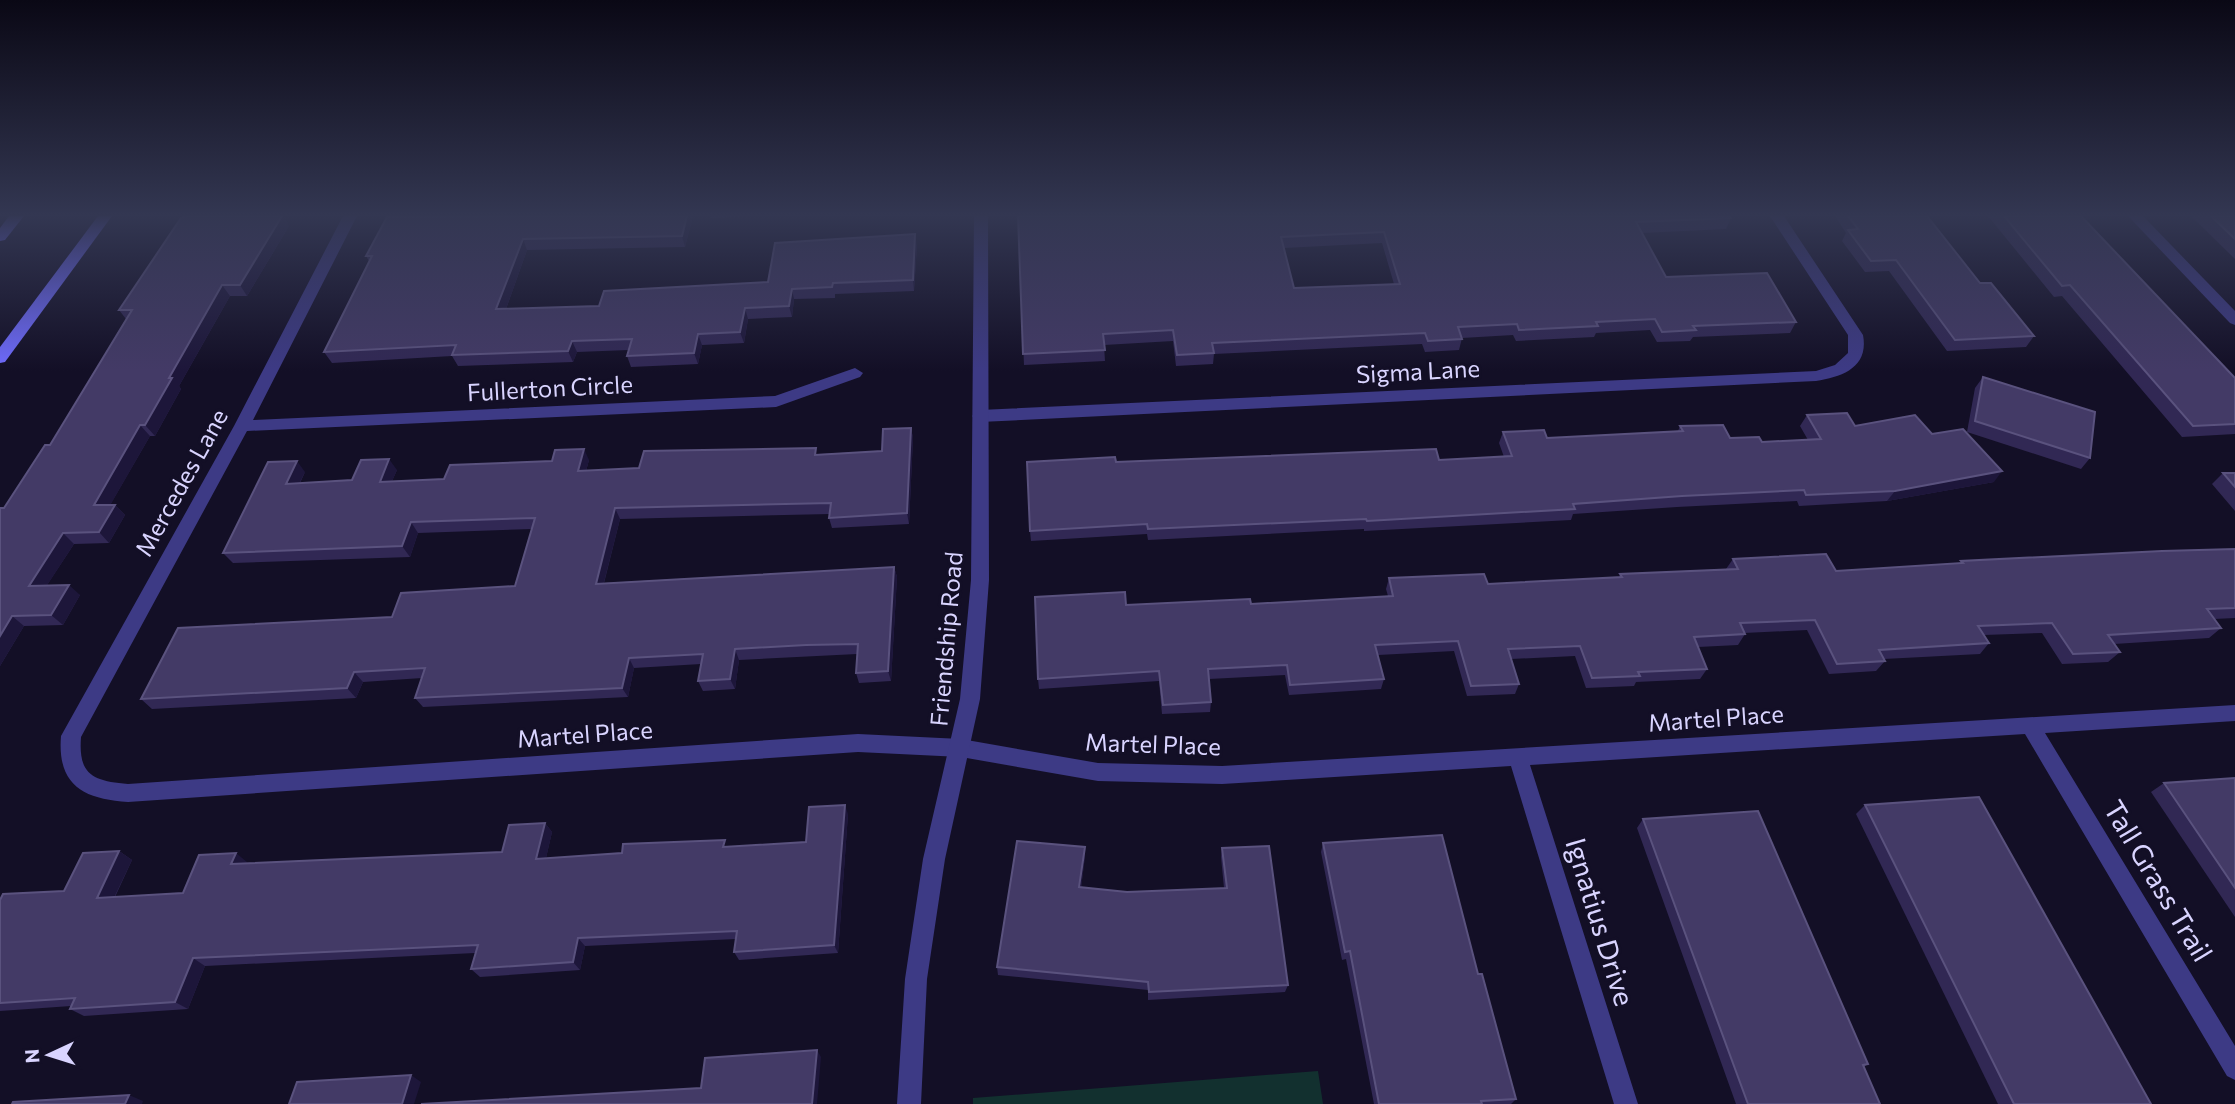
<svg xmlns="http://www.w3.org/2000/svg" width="2235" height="1104" font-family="Commissioner,sans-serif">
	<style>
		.green { fill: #12302f }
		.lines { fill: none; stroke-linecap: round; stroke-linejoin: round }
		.minor { fill: #3d3a85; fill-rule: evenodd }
		.tertiary { fill: #3d3a85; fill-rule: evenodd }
		.secondary { fill: #6f6bff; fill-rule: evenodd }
		.wall { fill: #312854; fill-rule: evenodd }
		.shaded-wall { fill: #1d163a }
		.building { fill: #433a66; stroke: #5a527e; stroke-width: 2; fill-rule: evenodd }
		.labels { text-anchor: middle; stroke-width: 6; stroke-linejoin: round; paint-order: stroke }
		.street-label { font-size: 24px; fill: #d9d4ff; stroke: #130f26 }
		.near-street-label { font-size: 28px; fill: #d9d4ff; stroke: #130f26 }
	</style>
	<rect width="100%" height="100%" fill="#130f26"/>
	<polygon class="green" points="1318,1071 1323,1104 973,1104 973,1098"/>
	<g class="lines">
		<g class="minor">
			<path d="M 343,216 L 357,216 L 253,420 L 775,396 L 855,368 L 863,373 L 860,377 L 776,407 L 247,431 L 81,737 C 78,775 93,781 128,784 L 858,734 L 961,739 L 1098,763 L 1222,766 L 2235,705 L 2235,721 L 2045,733 L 2235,1046 L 2235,1080 L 2227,1076 L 2025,734 L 1530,765 L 1638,1104 L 1614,1104 L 1511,766 L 1222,784 L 1098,781 L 961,757 L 858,752 L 128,802 C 83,799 57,785 61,736 L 234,426 Z"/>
			<path d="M 1770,216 L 1784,216 L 1863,335 C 1869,367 1843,377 1816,381 L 980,422 L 972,416 L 980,410 L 1816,371 L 1835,365 L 1848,353 L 1848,335 Z"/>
			<polygon points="2128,216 2143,216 2235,311 2235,325 2230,323"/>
		</g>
		<polygon class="tertiary" points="974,216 988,216 989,580 980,699 945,859 927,979 921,1104 897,1104 905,979 923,859 960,699 971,580"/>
		<g class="secondary">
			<polygon points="9,216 24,216 5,240 0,241 0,228"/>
			<polygon points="98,216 112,216 5,362 0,363 0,347"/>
		</g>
	</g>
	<g class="wall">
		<polygon points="693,216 685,247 527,250 506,309 599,306 768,282 917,245 914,291 835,294 835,298 794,299 792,317 748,319 744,343 702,345 698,364 631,367 627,356 629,350 577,352 573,362 458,366 452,356 332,363 324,352 369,261 366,256 387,217"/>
		<polygon points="711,216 751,216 711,218"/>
		<path d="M 1018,216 L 1731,218 L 1726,229 L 1642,233 L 1666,277 L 1796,322 L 1790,333 L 1693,337 L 1690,341 L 1657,342 L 1650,330 L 1596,333 L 1594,337 L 1516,341 L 1513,335 L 1462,338 L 1459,350 L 1425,352 L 1422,344 L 1214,354 L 1213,364 L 1176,366 L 1173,341 L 1104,345 L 1105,361 L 1024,365 ZM 1382,243 L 1394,284 L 1294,288 L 1284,248 Z"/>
		<polygon points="1835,216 1927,216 1980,283 2034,336 2026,347 1947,351 1889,271 1865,272 1842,241 1846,233"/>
		<polygon points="1988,216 2081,216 2235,378 2235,434 2182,437 2062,296 2054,297"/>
		<polygon points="2191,216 2235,216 2235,259"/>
		<polygon points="289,226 247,296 230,296 179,386 181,389 155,436 150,436 110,505 115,505 125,515 109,543 74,544 47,585 80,595 63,625 24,626 0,666 0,508 4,508 50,445 126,319 119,310"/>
		<polygon points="1983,377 2090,458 2081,469 1967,432 1975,388"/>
		<polygon points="1807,415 1855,426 1932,434 1994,482 1887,501 1799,506 1797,501 1677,507 1573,514 1571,520 1364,531 1364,529 1148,540 1147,534 1031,541 1030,531 1116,462 1439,460 1504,457 1499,443 1503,432 1547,438 1678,431 1680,426 1730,438 1762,442 1808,440 1800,426"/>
		<polygon points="911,428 913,438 909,524 832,528 829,518 830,514 620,519 604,583 894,567 897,577 891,681 859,683 856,673 857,654 739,660 735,689 703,691 698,681 701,664 634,668 628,697 423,707 415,698 422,678 363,682 356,698 152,709 141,699 392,617 515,586 532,529 418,533 410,557 233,563 223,553 305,472 300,483 352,480 397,470 392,481 444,479 589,460 586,471 639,468 818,454 882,451"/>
		<polygon points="2223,473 2235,473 2235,511 2212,484"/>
		<polygon points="2235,549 2235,618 2214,619 2221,628 2209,638 2114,644 2120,652 2108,662 2062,664 2042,633 1984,635 1989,643 1980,654 1884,659 1885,661 1876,671 1829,674 1807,630 1744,633 1745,634 1738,645 1698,647 1707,669 1700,679 1636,682 1634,686 1586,688 1575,656 1511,659 1519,684 1515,694 1467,696 1454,651 1378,655 1384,679 1381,689 1289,695 1285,675 1209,679 1211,702 1210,712 1162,714 1159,681 1039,689 1038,679 1126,605 1251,604 1388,596 1386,589 1389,578 1488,584 1619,577 1620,574 1726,569 1733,559 1836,571 1959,563 1961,561"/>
		<polygon points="2235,778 2235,917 2151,792 2164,783"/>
		<polygon points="1865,805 2151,1104 1998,1104 1856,814"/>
		<polygon points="848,814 838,953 739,960 734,952 736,939 585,946 580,970 480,977 471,969 475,953 205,966 188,1009 84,1016 70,1009 71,1006 0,1011 0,900 64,891 119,851 132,860 115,897 183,893 247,862 246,863 502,852 545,823 552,832 546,858 806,842"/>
		<polygon points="1643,819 1868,1064 1864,1067 1880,1104 1736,1104 1637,828"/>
		<polygon points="1323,843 1478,974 1516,1099 1511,1104 1374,1104 1346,959 1342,960 1321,852"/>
		<polygon points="1085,847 1085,856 1081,888 1127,892 1224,888 1221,857 1222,848 1288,985 1285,992 1148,1000 1148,990 998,975 997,967"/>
	</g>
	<g class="shaded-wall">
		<polygon points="282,216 284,216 289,226 247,296 240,285"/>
		<polygon points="687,216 693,216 685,247 682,236"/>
		<polygon points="915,234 917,245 914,291 913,280"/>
		<polygon points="523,239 527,250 502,320 496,309"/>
		<polygon points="222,285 230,296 179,386 181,389 155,436 145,425 169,378"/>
		<polygon points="792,289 794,299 792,317 789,306"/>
		<polygon points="745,308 748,319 744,343 740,332"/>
		<polygon points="698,334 702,345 698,364 694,353"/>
		<polygon points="572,341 577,352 573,362 568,351"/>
		<polygon points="140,425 150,436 104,516 94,505"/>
		<polygon points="911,428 913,438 909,524 907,513"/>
		<polygon points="584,449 589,460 583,482 578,471"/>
		<polygon points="389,459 397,470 387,492 380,482"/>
		<polygon points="297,461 305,472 294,494 286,484"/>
		<polygon points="2002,471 1994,482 1887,501 1895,491"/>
		<polygon points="115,505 125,515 109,543 99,532"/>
		<polygon points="615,508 620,519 601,594 596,584"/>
		<polygon points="411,522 418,533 410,557 402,546"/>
		<polygon points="63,533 74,544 40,596 29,586"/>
		<polygon points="894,567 897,577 891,681 888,671"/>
		<polygon points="69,585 80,595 63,625 51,615"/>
		<polygon points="12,616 24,626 0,666 0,636"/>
		<polygon points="735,649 739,660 735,689 730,679"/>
		<polygon points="629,658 634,668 628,697 622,688"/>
		<polygon points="354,672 363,682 356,698 347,688"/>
		<polygon points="845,805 848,814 838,953 834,945"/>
		<polygon points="545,823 552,832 544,867 536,859"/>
		<polygon points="1085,847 1085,856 1080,896 1079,887"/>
		<polygon points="119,851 132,860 110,906 97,898"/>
		<polygon points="236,853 247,862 243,872 231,864"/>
		<polygon points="578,938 585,946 580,970 573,962"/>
		<polygon points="193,958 205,966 188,1009 175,1002"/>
		<polygon points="817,1050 821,1057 817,1104 812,1104"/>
		<polygon points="411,1075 421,1082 414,1104 402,1104"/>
		<polygon points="129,1095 143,1101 142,1104 125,1104"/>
	</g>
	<g class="building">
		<polygon points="189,216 282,216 240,285 222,285 169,378 172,378 145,425 140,425 94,505 115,505 99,532 63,533 29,586 69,585 51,615 12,616 0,636 0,508 4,508 45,445 50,445 132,310 119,310 181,218"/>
		<polygon points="687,216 682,236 523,239 496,309 599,306 604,291 768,282 775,243 915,234 913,280 833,283 832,287 792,289 789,306 745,308 740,332 698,334 694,353 627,356 632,339 572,341 568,351 452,355 456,345 324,352 372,256 366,256 387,217"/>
		<path d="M 1018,216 L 1730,216 L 1731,218 L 1636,222 L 1666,277 L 1767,273 L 1796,322 L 1693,326 L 1696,330 L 1662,332 L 1655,319 L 1596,322 L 1598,326 L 1519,330 L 1517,324 L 1458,327 L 1462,339 L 1428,341 L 1425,333 L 1212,343 L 1214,353 L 1177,355 L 1173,330 L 1103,334 L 1105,350 L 1023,354 ZM 1384,232 L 1400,284 L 1294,288 L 1281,237 Z"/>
		<polygon points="1848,216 1927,216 1980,283 1991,283 2034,336 1955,340 1896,260 1871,261 1848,230 1858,229"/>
		<polygon points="2004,216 2081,216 2235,378 2235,424 2193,426 2070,285 2062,286"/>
		<polygon points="2211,216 2235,216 2235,239"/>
		<polygon points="1983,377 2095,412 2090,458 1975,421"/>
		<polygon points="1847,413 1855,426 1915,415 1932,434 1963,429 2002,471 1895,491 1806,495 1804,490 1682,496 1573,504 1575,509 1367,521 1366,519 1148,529 1147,524 1030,531 1027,462 1115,457 1116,462 1436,449 1439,460 1512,456 1503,432 1544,430 1547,438 1683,431 1680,426 1723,425 1730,438 1759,437 1762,442 1821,439 1807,415"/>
		<polygon points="911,428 907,513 829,518 831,503 615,508 596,584 894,567 888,671 856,673 858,644 806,645 735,649 730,679 698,681 703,654 629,658 622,688 415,698 425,668 354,672 347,688 141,699 178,628 392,617 401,593 515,586 535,518 411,522 402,546 223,553 268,462 297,461 286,484 352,480 361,460 389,459 380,482 444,479 450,465 552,461 555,450 584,449 578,471 639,468 644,451 816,448 815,455 882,451 883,429"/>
		<polygon points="2223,473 2235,473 2235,487"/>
		<polygon points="2235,549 2235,608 2207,609 2221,628 2108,635 2120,652 2073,654 2052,623 1978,626 1989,643 1879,650 1885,661 1837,664 1815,620 1740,623 1745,634 1694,637 1707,669 1638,672 1640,676 1592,678 1580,646 1508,649 1519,684 1471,686 1458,641 1375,645 1384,679 1290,685 1287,665 1208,669 1211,702 1163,705 1159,671 1038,679 1035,597 1125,592 1126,605 1250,599 1251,604 1393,596 1389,578 1484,574 1488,584 1622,577 1620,574 1738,569 1733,559 1826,554 1836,571 1963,563 1961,561 2162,551"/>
		<polygon points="2235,778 2235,888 2164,783"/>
		<polygon points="1979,797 2151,1104 2014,1104 1865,805"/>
		<polygon points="845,805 834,945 734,952 737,931 578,938 573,962 471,969 478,945 193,958 175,1002 70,1009 75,998 0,1003 0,900 3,894 64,891 83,853 119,851 97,898 183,893 199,855 236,853 231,864 502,852 509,825 545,823 536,859 622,853 623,844 725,840 723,847 806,842 809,807"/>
		<polygon points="1758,811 1868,1064 1863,1065 1880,1104 1748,1104 1643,819"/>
		<polygon points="1442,835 1478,974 1482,974 1516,1099 1481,1101 1482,1104 1379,1104 1350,951 1345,952 1323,843"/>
		<polygon points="1017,841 1085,847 1079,887 1127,892 1227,888 1222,848 1269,846 1288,985 1149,992 1148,982 997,967"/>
		<polygon points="817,1050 812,1104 421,1104 701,1088 705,1058"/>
		<polygon points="411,1075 402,1104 289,1104 297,1082"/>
		<polygon points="129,1095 125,1104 12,1104 13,1102"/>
	</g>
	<linearGradient id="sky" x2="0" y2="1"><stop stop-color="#0a0815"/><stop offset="0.58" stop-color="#333752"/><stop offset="1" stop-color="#333752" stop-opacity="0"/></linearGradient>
	<rect width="2235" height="371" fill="url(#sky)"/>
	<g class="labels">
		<g class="street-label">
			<text transform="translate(1418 372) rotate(-3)" y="8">Sigma Lane</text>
			<text transform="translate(550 389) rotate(-3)" y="8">Fullerton Circle</text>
			<text transform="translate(182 483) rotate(-61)" y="8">Mercedes Lane</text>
			<text transform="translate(947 639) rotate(-85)" y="8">Friendship Road</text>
			<text transform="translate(1716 719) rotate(-4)" y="8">Martel Place</text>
			<text transform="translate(585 735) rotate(-4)" y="8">Martel Place</text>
			<text transform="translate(1153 745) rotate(2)" y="8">Martel Place</text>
		</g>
		<g class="near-street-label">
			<text transform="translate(2158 881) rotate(59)" y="10">Tall Grass Trail</text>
			<text transform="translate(1600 922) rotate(73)" y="10">Ignatius Drive</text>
		</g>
	</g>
	<g transform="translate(49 1055) rotate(266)" stroke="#130f26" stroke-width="5" paint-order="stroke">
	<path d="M0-5L12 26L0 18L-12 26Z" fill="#d9d4ff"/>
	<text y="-10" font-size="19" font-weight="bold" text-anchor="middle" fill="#d9d4ff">N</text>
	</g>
</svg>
